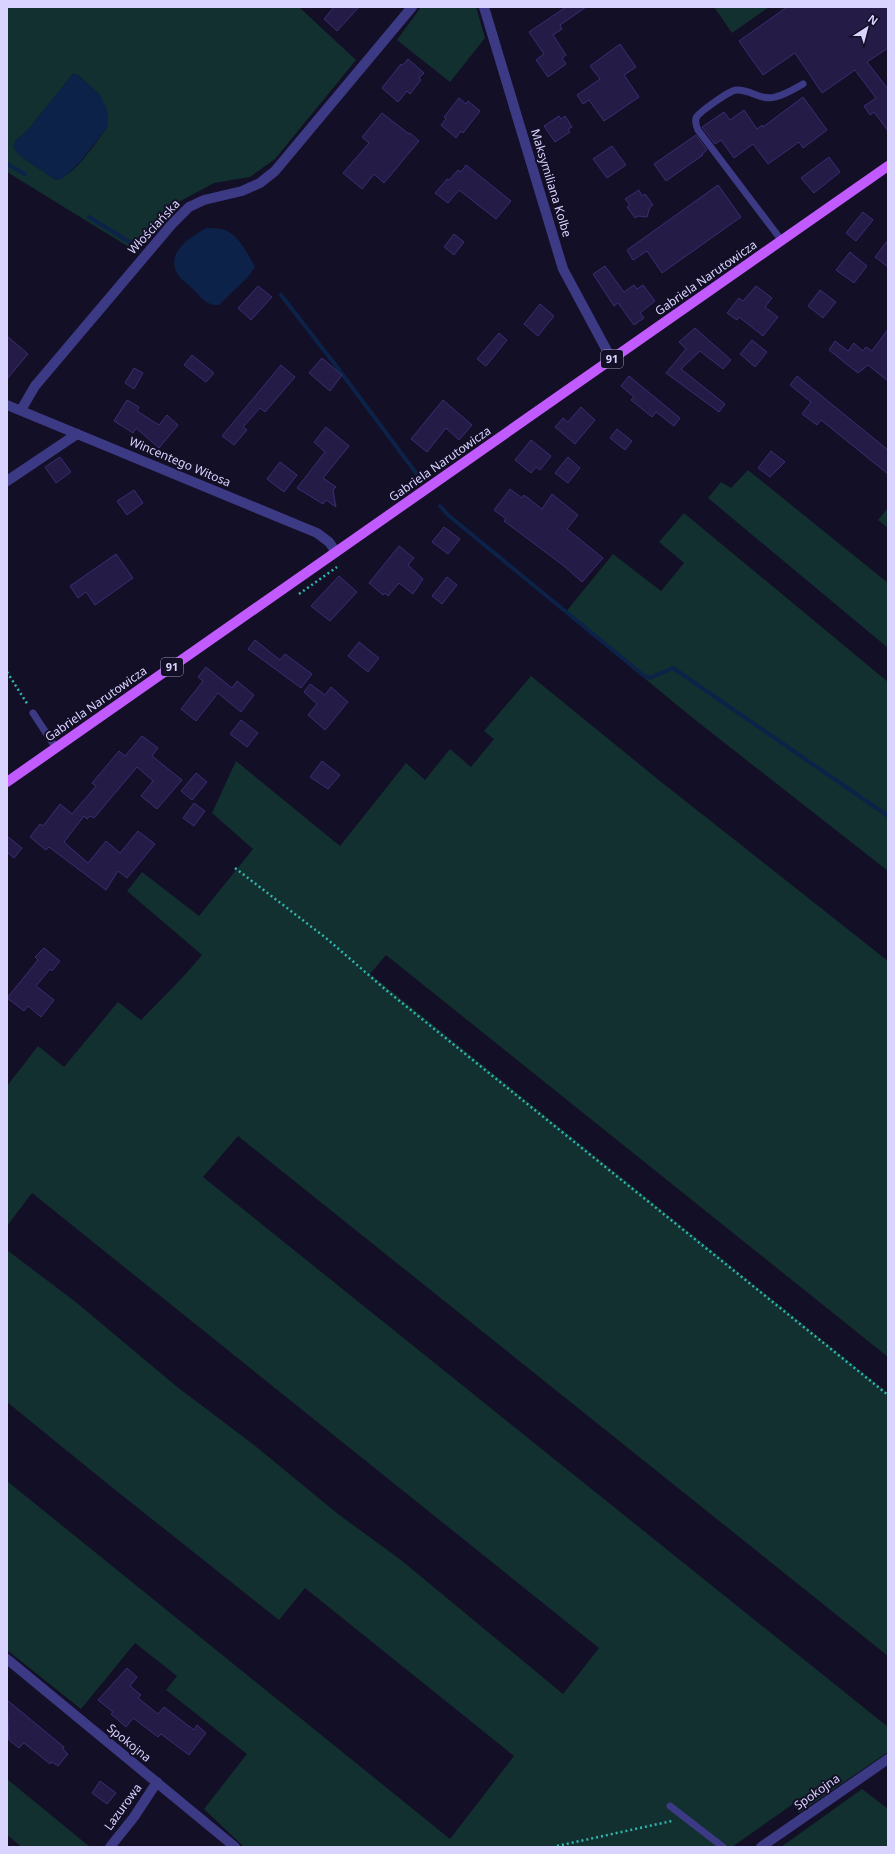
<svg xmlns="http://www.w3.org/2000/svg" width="895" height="1854" font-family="'Noto Sans',sans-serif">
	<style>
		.green { fill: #12302f; fill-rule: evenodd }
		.water { fill: #0c2248 }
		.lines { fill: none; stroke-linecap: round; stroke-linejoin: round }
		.stream { stroke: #0c2248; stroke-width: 4 }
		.building { fill: #241b47; stroke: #3b2d73 }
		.path { stroke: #2fb8b0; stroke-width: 2.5; stroke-dasharray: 2 3; stroke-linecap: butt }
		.service { stroke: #3d3a85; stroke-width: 7 }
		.minor { stroke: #3d3a85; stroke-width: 10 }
		.primary { stroke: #c25bff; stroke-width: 10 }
		.labels { text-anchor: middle; stroke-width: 4; stroke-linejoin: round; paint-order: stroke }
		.shield { fill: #130f26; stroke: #9e99be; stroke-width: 1 }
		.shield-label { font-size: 11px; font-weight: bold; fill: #d9d4ff }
		.street-label { font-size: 12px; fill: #d9d4ff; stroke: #130f26 }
	</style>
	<rect width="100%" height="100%" fill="#130f26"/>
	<g class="green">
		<path d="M 7,7 L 299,7 L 356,60 L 275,159 L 250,177 L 214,183 L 175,204 L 137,252 L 7,172 ZM 73,74 L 78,75 L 99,94 L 107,128 C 95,143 75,176 56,180 L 20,156 L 15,141 L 27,131 Z"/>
		<polygon points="421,7 476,7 485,38 450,82 397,40"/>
		<polygon points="714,7 769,7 732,33"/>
		<polygon points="748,470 888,583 888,648 708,498 721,482 731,488"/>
		<polygon points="888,508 888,528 878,520"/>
		<polygon points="684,513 888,682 888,871 694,719 565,613 613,554 661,591 684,563 659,542"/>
		<polygon points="531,676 660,781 888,961 888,1357 386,955 370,974 888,1393 888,1656 238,1136 203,1177 888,1727 888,1752 799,1813 793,1804 732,1847 244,1847 204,1809 247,1754 166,1690 177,1676 135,1643 81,1709 7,1650 7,1481 450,1839 514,1756 305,1588 279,1620 109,1485 7,1402 7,1250 77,1303 176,1386 254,1445 338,1514 401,1560 563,1694 599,1648 32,1193 7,1226 7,1086 38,1046 64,1067 118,1002 141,1020 183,977 202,955 127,891 142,872 199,916 253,849 212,813 236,761 340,846 406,763 425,780 450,749 471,767 494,739 484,731"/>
		<polygon points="7,1779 90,1847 22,1847 7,1835"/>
		<polygon points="862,1789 888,1809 888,1847 781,1847"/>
	</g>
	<g class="water">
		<polygon points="73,74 78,75 99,94 106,107 108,116 107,128 80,162 63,178 56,180 20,156 13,147 15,141 27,131"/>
		<path d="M 206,228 C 211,228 217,228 222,229 C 238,233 248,254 255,267 L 248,277 L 219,305 C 207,306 201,298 194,290 C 189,285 182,280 178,275 C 164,252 191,237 206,228 Z"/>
	</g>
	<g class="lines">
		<g class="stream">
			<polyline points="7,164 25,174"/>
			<polyline points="89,217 136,246"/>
			<polyline points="281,295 337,367 416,473"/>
			<polyline points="440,506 448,515 643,675 650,678 673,668 888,816"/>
		</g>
	</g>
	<g class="building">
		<polygon points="334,7 359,7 337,31 324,19"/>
		<polygon points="566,7 586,7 560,25 562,29 553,35 566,55 562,58 566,64 548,77 536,60 544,54 529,32"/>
		<polygon points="787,7 888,7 888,48 867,62 888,89 888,131 874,112 870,115 864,106 876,98 855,70 822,93 795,53 763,75 739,41"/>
		<polygon points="620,44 636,67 624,75 639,97 604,121 589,100 583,104 577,95 600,79 590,66"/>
		<polygon points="408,59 424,73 419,78 421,80 410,94 407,91 398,102 382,88 401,64 402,66"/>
		<polygon points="803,97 827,130 803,148 799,142 768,164 753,144 734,158 721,140 715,144 702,127 724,112 730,120 744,110 757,129 762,125 763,127"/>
		<polygon points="459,98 466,104 468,101 480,111 463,133 461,131 456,138 441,125 446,119 444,117"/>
		<polygon points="382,113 409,134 410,133 419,141 384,183 374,174 362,189 343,173 369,143 362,137"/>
		<polygon points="559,116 561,119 565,116 572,127 568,129 570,132 555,142 544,126"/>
		<polygon points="696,135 707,150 702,154 703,155 666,181 654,164"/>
		<polygon points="612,146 626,165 607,178 593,159"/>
		<polygon points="829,157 840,172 814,193 801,178"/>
		<polygon points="466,165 511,201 496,219 459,190 448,203 435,193 447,179 449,180 458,170 461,172"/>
		<polygon points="718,185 741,217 662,273 647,251 633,260 627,250"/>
		<polygon points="639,190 642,196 645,194 653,205 650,207 647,217 638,216 635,218 627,207 630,205 625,199"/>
		<polygon points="863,212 873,220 856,241 846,233"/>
		<polygon points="454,234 464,242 454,255 444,247"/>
		<polygon points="888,240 888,267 875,257"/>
		<polygon points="850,252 867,266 854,283 836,270"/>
		<polygon points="605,266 624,292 634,285 637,289 643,285 655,301 640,313 644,318 634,325 618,303 614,306 593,274"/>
		<polygon points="258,286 272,297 251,320 238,308"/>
		<polygon points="756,286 772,298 765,307 778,317 763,336 739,317 737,320 727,313 739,298 743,301"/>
		<polygon points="820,290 836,302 823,318 808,306"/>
		<polygon points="540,304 554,316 538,336 524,324"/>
		<polygon points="695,328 731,360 723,369 700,351 681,369 725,404 719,412 666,373 686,349 679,342"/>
		<polygon points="888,329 888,381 868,365 858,373 829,350 835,341 848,351 854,343 863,351 866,347 872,351"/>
		<polygon points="499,333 507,340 486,366 477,359"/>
		<polygon points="7,336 28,354 7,379"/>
		<polygon points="752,340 767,352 755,367 740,354"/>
		<polygon points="192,355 214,373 206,382 184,365"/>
		<polygon points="322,358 342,375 330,391 309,373"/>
		<polygon points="281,365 295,377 265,412 260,408 243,427 247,430 234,445 222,436"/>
		<polygon points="134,368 143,373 134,389 125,383"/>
		<polygon points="629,376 680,418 674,426 656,412 652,417 631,400 634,397 621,386"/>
		<polygon points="797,376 888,450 888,474 821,420 817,425 802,414 811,402 790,385"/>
		<polygon points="127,400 139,407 137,411 159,425 167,415 178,425 159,448 136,428 133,433 114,421"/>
		<polygon points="443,400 472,425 459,440 446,428 427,452 411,439"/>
		<polygon points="581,407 595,420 575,444 555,427 563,418 568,422"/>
		<polygon points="326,427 349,446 323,478 336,487 333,490 336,507 326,500 323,504 297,488 325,452 314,442"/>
		<polygon points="617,429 632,441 625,450 610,438"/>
		<polygon points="531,440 551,456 540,470 536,467 531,473 515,460"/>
		<polygon points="771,451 785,462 770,477 758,468"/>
		<polygon points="60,457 71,472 56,483 45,467"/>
		<polygon points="568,457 580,468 568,483 555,473"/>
		<polygon points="280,462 297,475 284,492 267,479"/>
		<polygon points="510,489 522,498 524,495 542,509 552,494 578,515 567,529 603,558 582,582 564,566 504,521 506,519 494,510"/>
		<polygon points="134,490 143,503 127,515 117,501"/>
		<polygon points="444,527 460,539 448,554 432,542"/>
		<polygon points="399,546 414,558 408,565 423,579 413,594 399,583 388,596 385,593 383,595 369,583"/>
		<polygon points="116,554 133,578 95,605 86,592 78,598 70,586"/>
		<polygon points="339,576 357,592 330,621 311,606"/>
		<polygon points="447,577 457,585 442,604 432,596"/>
		<polygon points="255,640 280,660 285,654 312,674 301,688 248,649"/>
		<polygon points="359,642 379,658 368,672 348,656"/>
		<polygon points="206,667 232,688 237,681 254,695 241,712 218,693 196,721 181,709 203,681 198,677"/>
		<polygon points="310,684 325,695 331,687 348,702 325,730 308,715 317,704 304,692"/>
		<polygon points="241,720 258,733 247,747 230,734"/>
		<polygon points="142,736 158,748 152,756 182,780 157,809 141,796 153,781 137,767 94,818 90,816 87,819 84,816 64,842 88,863 106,841 120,853 138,831 155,844 127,878 118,871 106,890 49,847 46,850 30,837 40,824 43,826 60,804 72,814 96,786 92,783 119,751 125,756"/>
		<polygon points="322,761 340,775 328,789 310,777"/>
		<polygon points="196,773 207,782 192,800 181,791"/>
		<polygon points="194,803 205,811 194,826 183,818"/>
		<polygon points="7,836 22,848 14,858 7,852"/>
		<polygon points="44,948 60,961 52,971 50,969 36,986 54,1000 41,1017 28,1006 24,1011 7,998 38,960 35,957"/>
		<polygon points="127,1668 137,1677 130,1686 141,1695 138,1698 158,1714 164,1707 194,1730 197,1725 206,1733 189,1755 161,1734 158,1737 133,1718 126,1727 111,1714 113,1712 98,1700"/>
		<polygon points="7,1700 64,1747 63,1749 68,1754 58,1766 52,1762 50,1764 24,1743 19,1748 9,1740"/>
		<polygon points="100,1781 116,1793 107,1804 92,1793"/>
	</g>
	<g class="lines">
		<g class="path">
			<polyline points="299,594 337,567"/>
			<polyline points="7,672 28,705"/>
			<polyline points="235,868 326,938 386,990 888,1395"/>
			<polyline points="557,1846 672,1821"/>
		</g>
		<g class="service">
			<path d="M 782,241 L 698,130 C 696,126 695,123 696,118 C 699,112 729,91 736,90 C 750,89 761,101 775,97 C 785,95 794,89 803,84"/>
			<polyline points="33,713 56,748"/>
			<polyline points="670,1806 723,1847"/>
		</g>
		<g class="minor">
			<polyline points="484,7 563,269 612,360"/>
			<polyline points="7,405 317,533 329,542 336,552"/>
			<polyline points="21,410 35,386 172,224 189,207 204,200 242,191 260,183 275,171 412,7"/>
			<polyline points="7,481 77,434"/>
			<polyline points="7,1659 235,1847"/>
			<polyline points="110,1847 134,1817 157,1782"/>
			<polyline points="761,1847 888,1759"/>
		</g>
		<polyline class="primary" points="7,782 888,166"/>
	</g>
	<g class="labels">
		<g class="shield">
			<rect x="601" y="350" width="22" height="18" rx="3"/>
			<rect x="161" y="658" width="22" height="18" rx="3"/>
		</g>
		<g class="shield-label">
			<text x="612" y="363">91</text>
			<text x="172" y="671">91</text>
		</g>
		<g class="street-label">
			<text transform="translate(551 183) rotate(73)" y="4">Maksymiliana Kolbe</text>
			<text transform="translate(154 227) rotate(-47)" y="4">Włościańska</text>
			<text transform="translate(706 278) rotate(-35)" y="4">Gabriela Narutowicza</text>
			<text transform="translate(180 462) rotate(23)" y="4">Wincentego Witosa</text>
			<text transform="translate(440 464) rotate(-35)" y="4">Gabriela Narutowicza</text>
			<text transform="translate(96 704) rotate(-35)" y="4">Gabriela Narutowicza</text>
			<text transform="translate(129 1743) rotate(39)" y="4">Spokojna</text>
			<text transform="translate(817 1792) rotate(-35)" y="4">Spokojna</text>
			<text transform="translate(123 1807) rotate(-54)" y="4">Lazurowa</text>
		</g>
	</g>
	<rect width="895" height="1854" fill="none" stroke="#d9d4ff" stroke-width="16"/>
	<g transform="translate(867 28) rotate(36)" stroke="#130f26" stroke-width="3" paint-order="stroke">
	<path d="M0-3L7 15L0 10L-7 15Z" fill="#d9d4ff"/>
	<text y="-6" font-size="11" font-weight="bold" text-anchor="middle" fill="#d9d4ff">N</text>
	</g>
</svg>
